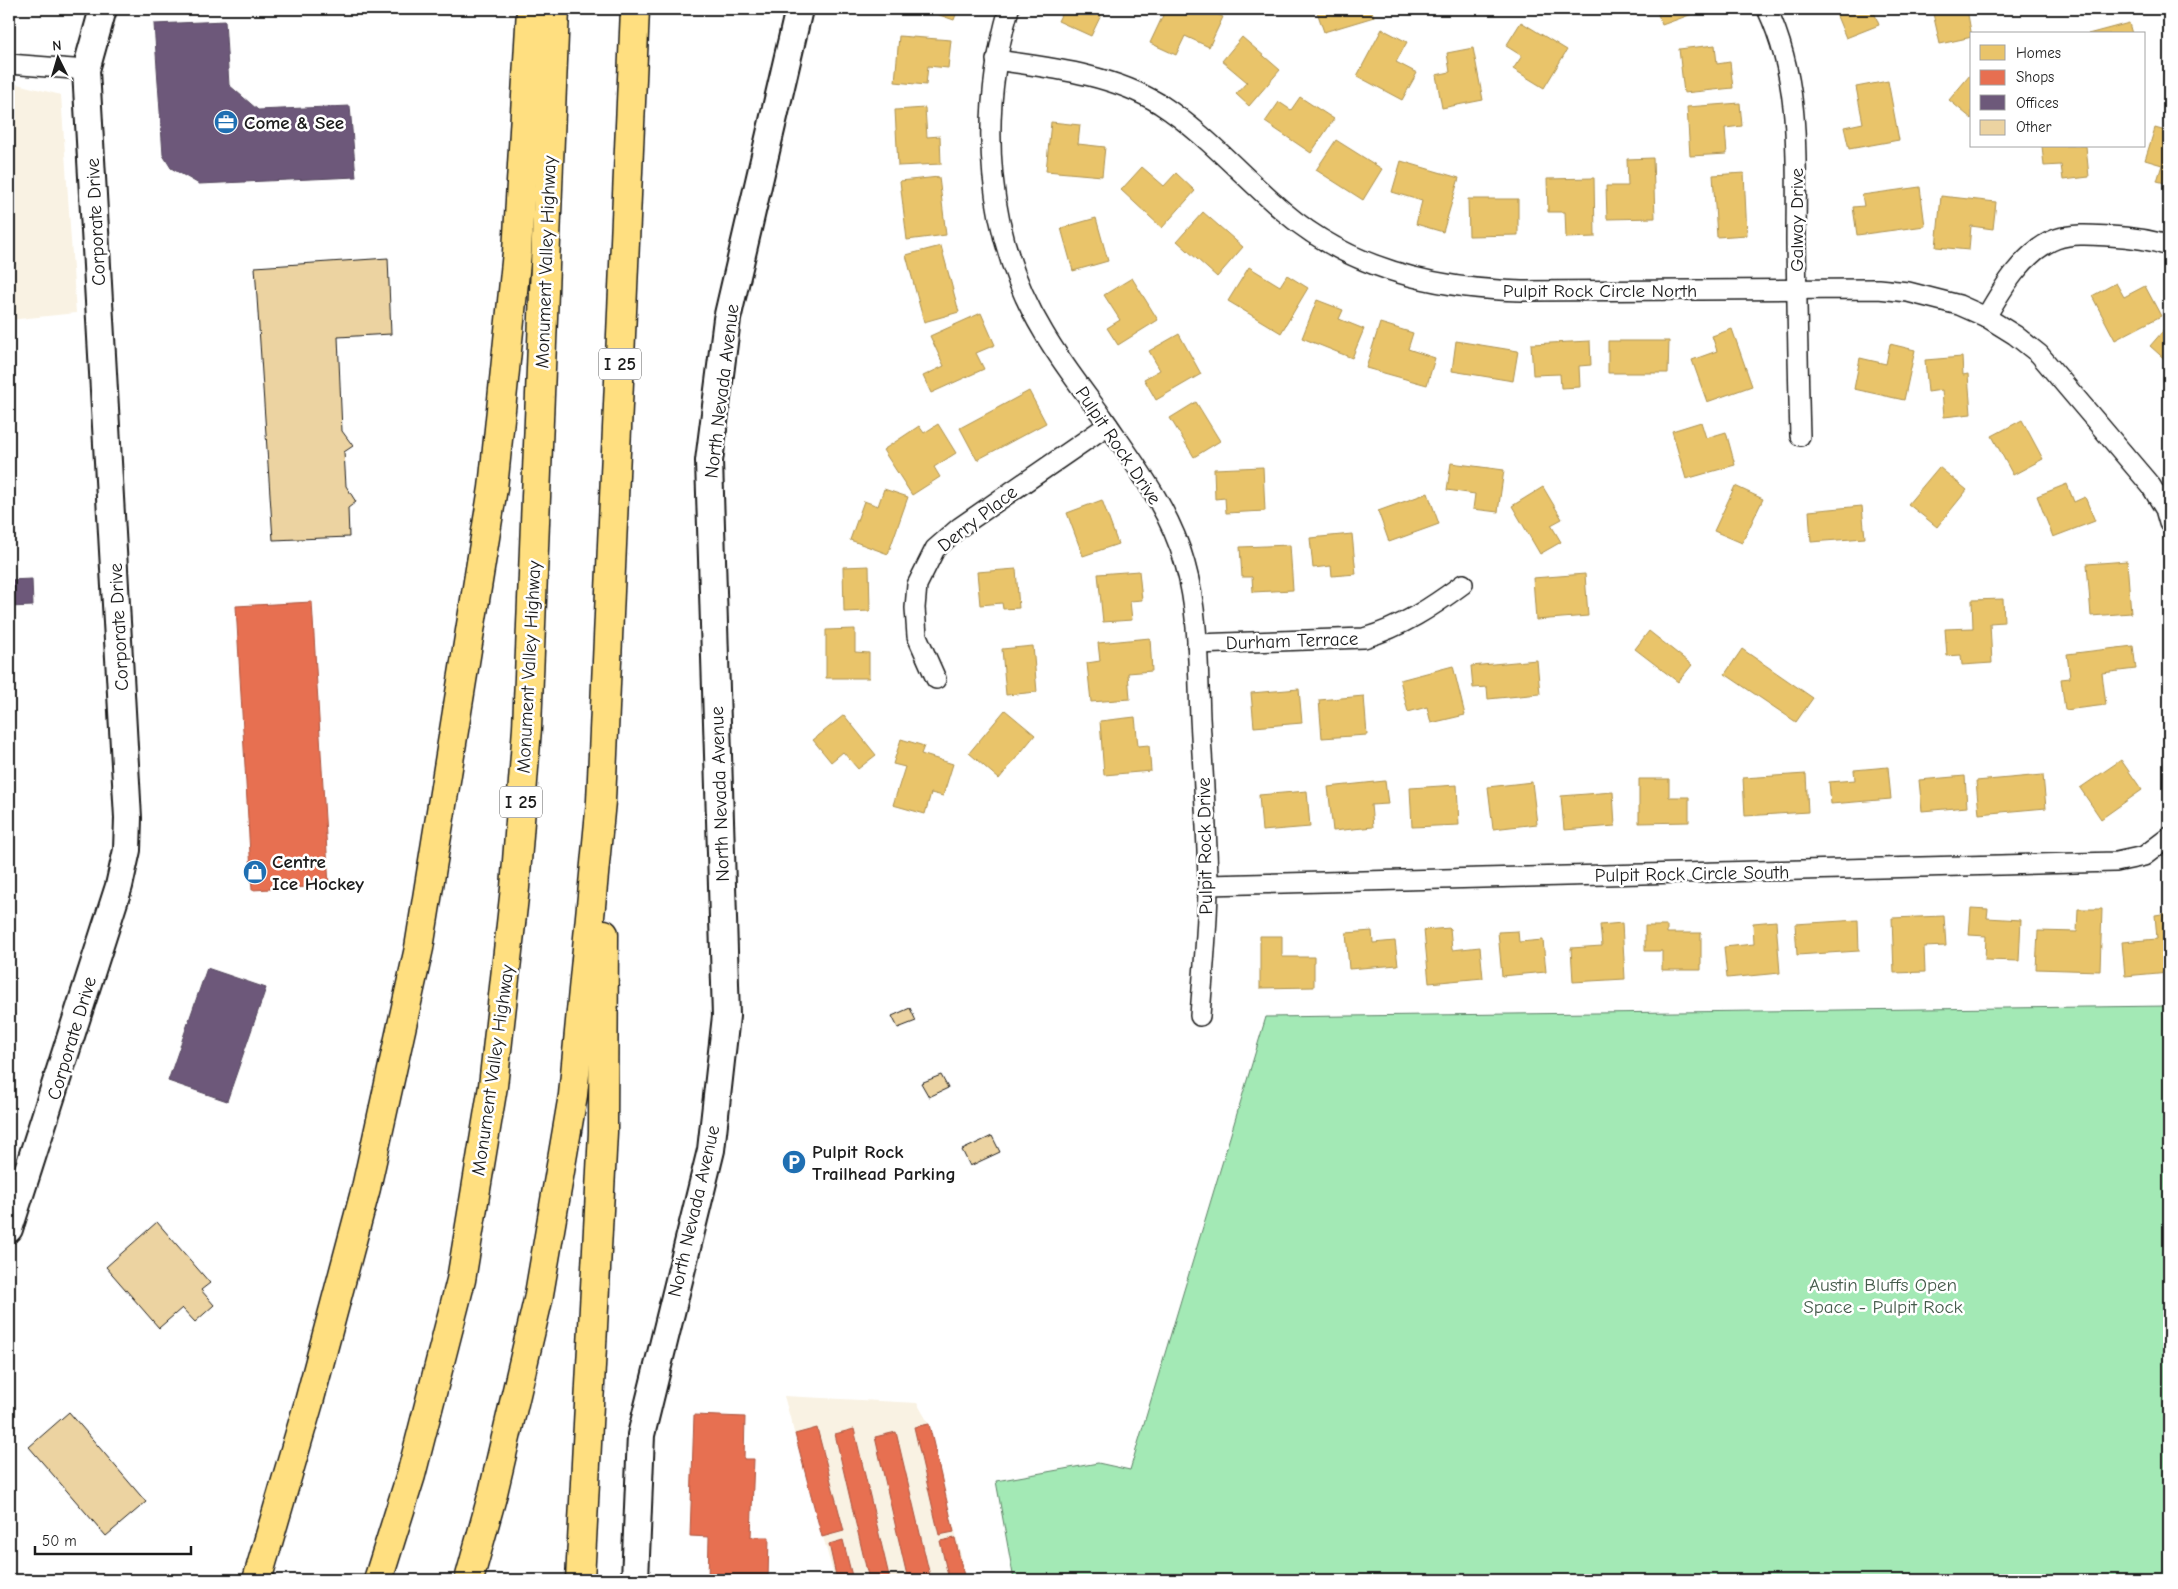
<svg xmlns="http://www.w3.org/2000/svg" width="2178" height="1589" font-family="'Comic Neue',sans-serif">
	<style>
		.built { fill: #f9f2e3 }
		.green { fill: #a3e9b5; stroke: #608268 }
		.homes { fill: #e9c46a; stroke: #ac9253 }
		.shops { fill: #e76f51; stroke: #aa5641 }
		.offices { fill: #6d597a; stroke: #55475e }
		.building { fill: #ecd3a1; stroke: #1c1c1c }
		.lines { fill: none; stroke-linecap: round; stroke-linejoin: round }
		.street-casing { stroke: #1c1c1c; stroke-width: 22 }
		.secondary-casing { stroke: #1c1c1c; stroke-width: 30 }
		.highway-casing { stroke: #1c1c1c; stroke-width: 31 }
		.street { stroke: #fff; stroke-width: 19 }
		.secondary { stroke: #fff; stroke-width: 26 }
		.highway { stroke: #ffdf80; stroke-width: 28 }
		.labels { text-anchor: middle; stroke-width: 5; stroke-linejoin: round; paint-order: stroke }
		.shield { fill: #fff; stroke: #606060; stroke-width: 1 }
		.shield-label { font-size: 18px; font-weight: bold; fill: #1c1c1c }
		.poi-label { font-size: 19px; font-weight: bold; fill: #1c1c1c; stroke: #fff; text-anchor: start }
		.street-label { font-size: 19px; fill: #1c1c1c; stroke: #fff }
		.park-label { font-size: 19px; fill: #445a4a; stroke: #fff }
	</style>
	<rect width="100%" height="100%" fill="#fff"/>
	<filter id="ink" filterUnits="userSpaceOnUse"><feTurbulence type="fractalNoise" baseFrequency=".02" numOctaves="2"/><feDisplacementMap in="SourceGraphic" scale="10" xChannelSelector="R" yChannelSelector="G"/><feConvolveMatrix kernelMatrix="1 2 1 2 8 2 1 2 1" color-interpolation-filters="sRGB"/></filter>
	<g filter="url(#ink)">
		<g class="built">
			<polygon points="9,82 61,95 76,313 9,320"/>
			<polygon points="784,1396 917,1403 929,1424 967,1580 835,1580"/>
		</g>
		<polygon class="green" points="2169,1006 2169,1580 1014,1580 996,1481 1098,1463 1130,1470 1266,1017"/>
		<g class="homes">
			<polygon points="922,9 958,9 954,20"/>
			<polygon points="1064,9 1104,9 1091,36 1058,21"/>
			<polygon points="1166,9 1206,9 1223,17 1209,47 1185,36 1176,55 1150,43"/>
			<polygon points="1316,9 1371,9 1374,17 1324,32"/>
			<polygon points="1656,9 1706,9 1662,25"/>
			<polygon points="1834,9 1873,9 1879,25 1846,38"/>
			<polygon points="1932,9 1967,9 1972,37 1940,44"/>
			<polygon points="1521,22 1567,50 1544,88 1513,69 1522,56 1506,46"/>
			<polygon points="2129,23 2132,34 2088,34"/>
			<polygon points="1382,29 1407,42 1396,62 1417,73 1402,100 1357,76"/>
			<polygon points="899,36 951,40 948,68 928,66 926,85 895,82"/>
			<polygon points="1242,37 1280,70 1249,106 1236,94 1247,82 1222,61"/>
			<polygon points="1715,45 1717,64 1730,62 1733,88 1684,93 1679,49"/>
			<polygon points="1473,48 1483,100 1442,108 1436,75 1450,72 1447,53"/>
			<polygon points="1970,75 1972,77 1972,119 1949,100"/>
			<polygon points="1888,81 1899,140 1849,149 1844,127 1863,123 1856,87"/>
			<polygon points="1300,97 1334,119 1311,153 1265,122 1279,102 1291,110"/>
			<polygon points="1740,103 1742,126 1725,128 1727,154 1690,156 1687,107"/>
			<polygon points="925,108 927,137 940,136 941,164 898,166 895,110"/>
			<polygon points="1051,122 1080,125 1078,144 1105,147 1102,176 1046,171"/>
			<polygon points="2155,128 2169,132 2169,184 2157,181 2162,165 2145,160"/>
			<polygon points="1336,140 1382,169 1363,200 1316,170"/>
			<polygon points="2042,146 2086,146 2089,177 2063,180 2061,165 2044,166"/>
			<polygon points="1653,158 1655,218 1607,219 1606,186 1628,186 1627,159"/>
			<polygon points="1401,161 1459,178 1443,232 1416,224 1422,201 1392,192"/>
			<polygon points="1142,167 1164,186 1176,173 1195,191 1162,228 1121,190"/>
			<polygon points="1744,173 1747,235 1717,237 1713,175"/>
			<polygon points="939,177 946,235 907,240 900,181"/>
			<polygon points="1594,178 1595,237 1566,238 1565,212 1548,212 1547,179"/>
			<polygon points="1920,187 1925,226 1857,235 1853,207 1864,206 1862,195"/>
			<polygon points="1941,196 1996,202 1993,229 1971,226 1969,250 1936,247"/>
			<polygon points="1468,199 1518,199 1518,235 1469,236"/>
			<polygon points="1203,212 1243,247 1217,277 1177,241"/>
			<polygon points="1096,218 1108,261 1073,271 1061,228"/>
			<polygon points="941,246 959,312 924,322 906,255"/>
			<polygon points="1249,267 1280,286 1287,275 1308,288 1281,333 1228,301"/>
			<polygon points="1132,278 1158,320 1118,345 1107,328 1120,320 1104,295"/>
			<polygon points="2116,283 2124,297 2145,286 2161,316 2115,340 2092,296"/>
			<polygon points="1317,300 1343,310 1339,319 1364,329 1352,358 1302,338"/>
			<polygon points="981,313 995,345 976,353 984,369 931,393 923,376 944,366 930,336"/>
			<polygon points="1380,323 1413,333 1408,349 1435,358 1427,385 1366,368"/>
			<polygon points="2169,324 2169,363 2150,346"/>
			<polygon points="1732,329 1752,386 1707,402 1692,360 1717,351 1712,336"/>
			<polygon points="1179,334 1201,374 1156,400 1144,379 1160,370 1149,351"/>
			<polygon points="1456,341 1518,351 1513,381 1452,371"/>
			<polygon points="1590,341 1591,365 1579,366 1580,387 1561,388 1560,374 1533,375 1531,344"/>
			<polygon points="1608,341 1669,341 1668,373 1608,373"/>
			<polygon points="1890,344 1915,350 1904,400 1854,389 1860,358 1886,364"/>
			<polygon points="1962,357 1963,375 1968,374 1971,414 1944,417 1942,390 1928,392 1925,360"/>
			<polygon points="1029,391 1046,423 977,460 960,428"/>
			<polygon points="1196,402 1220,441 1194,457 1170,418"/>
			<polygon points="2022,420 2043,459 2013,475 1992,436"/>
			<polygon points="1701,422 1706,438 1726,432 1735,465 1686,479 1672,431"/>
			<polygon points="938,424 956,453 934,467 940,477 912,495 883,450 919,426 924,433"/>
			<polygon points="1451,463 1504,470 1498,512 1473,509 1475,494 1447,490"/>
			<polygon points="1263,467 1265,511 1226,513 1225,498 1215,499 1214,469"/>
			<polygon points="1939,467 1967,490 1937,527 1908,504"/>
			<polygon points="2067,484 2074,502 2085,497 2095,521 2053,537 2037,496"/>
			<polygon points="1735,486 1763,499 1742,543 1714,531"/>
			<polygon points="1543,487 1562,519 1551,525 1561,542 1540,554 1512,506"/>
			<polygon points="884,489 908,497 888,554 850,540 864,501 878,506"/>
			<polygon points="1428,493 1439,524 1389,542 1378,511"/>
			<polygon points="1102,500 1118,544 1083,556 1067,513"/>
			<polygon points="1862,506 1865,538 1811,542 1809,511"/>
			<polygon points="1352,534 1356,574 1332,576 1331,566 1313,568 1310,538"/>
			<polygon points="1290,545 1293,590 1253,592 1252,577 1242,577 1240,547"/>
			<polygon points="2127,561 2131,613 2091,616 2087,564"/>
			<polygon points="869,566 870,611 844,612 843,567"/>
			<polygon points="1016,569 1019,608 1003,609 1002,603 980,605 977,572"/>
			<polygon points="1139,571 1142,600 1130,601 1132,620 1103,622 1098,574"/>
			<polygon points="1585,574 1588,616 1536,620 1533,578"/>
			<polygon points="2003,599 2004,622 1990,623 1992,663 1962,665 1961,655 1947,656 1945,629 1973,628 1972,600"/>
			<polygon points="855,629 855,652 869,653 869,678 826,678 826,630"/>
			<polygon points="1649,631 1692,665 1678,682 1635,649"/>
			<polygon points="1150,638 1152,671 1128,673 1130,699 1091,702 1087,663 1100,661 1098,643"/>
			<polygon points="1033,646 1037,692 1006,695 1002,649"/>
			<polygon points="2133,646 2136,669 2102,673 2106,705 2065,710 2061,679 2070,678 2067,654"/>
			<polygon points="1742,649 1813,698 1796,722 1725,674"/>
			<polygon points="1537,660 1540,694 1488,699 1487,687 1473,688 1471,666"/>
			<polygon points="1453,666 1465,715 1431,723 1427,707 1408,712 1400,680"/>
			<polygon points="1299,689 1302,723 1254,727 1251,693"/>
			<polygon points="1364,696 1367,735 1322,738 1319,700"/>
			<polygon points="1005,710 1035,735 999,779 969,753"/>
			<polygon points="844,715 876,755 858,769 843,752 831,762 813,740"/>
			<polygon points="1135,717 1138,746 1149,745 1151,771 1104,775 1100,721"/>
			<polygon points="901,739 924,746 921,754 953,764 943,796 931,793 925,814 893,805 905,767 893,764"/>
			<polygon points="2121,760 2142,790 2101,819 2080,788"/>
			<polygon points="1888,767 1891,799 1831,804 1829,782 1855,780 1854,770"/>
			<polygon points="1806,774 1808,812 1745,816 1743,778"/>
			<polygon points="2043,775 2046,808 1979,814 1976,781"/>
			<polygon points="1965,776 1967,807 1922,811 1919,780"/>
			<polygon points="1639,779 1669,779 1669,797 1689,797 1689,822 1639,823"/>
			<polygon points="1385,781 1388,804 1371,805 1373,827 1333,831 1328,787"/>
			<polygon points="1532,782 1537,824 1493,829 1488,787"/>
			<polygon points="1457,785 1459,825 1412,827 1410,788"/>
			<polygon points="1307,791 1310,827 1262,831 1259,795"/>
			<polygon points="1613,792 1615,826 1564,830 1561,796"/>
			<polygon points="9,869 13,870 9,884"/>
			<polygon points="1971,908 1988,909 1987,918 2021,920 2019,961 1985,960 1986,936 1969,935"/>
			<polygon points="2078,909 2102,909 2100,971 2036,969 2038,931 2077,932"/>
			<polygon points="2169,913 2169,972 2125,976 2122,942 2157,939 2155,915"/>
			<polygon points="1944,916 1946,946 1924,947 1925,972 1894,973 1892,918"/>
			<polygon points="1858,920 1859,951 1797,955 1795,924"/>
			<polygon points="1776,921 1780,973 1727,978 1724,947 1754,944 1753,923"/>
			<polygon points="1622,923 1625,979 1573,982 1571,948 1602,946 1600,925"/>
			<polygon points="1645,926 1667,926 1667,933 1701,933 1701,970 1662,970 1662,951 1645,951"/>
			<polygon points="1450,928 1452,950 1480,947 1483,978 1429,983 1424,930"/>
			<polygon points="1372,931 1373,943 1395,941 1398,965 1349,969 1346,933"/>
			<polygon points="1518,931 1519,942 1543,940 1546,972 1502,976 1498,932"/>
			<polygon points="1260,936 1282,936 1282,957 1314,957 1314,987 1260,988"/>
		</g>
		<g class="shops">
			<polygon points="312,602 329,886 252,890 236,606"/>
			<polygon points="694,1415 745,1417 744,1459 754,1459 751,1537 769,1537 768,1580 708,1580 709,1537 690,1536"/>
			<polygon points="929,1424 954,1532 939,1535 914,1427"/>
			<polygon points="817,1428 844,1531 822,1537 795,1434"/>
			<polygon points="854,1429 890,1580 869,1580 835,1434"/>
			<polygon points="896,1432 931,1580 908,1580 875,1437"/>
			<polygon points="955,1538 965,1580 949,1580 940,1541"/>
			<polygon points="843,1540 853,1580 837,1580 829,1544"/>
		</g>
		<g class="offices">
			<polygon points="225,21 229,85 258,110 350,106 356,177 199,184 171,168 163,155 154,24"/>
			<polygon points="32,579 33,606 9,607 9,580"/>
			<polygon points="207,968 266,988 227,1101 168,1081"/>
		</g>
		<g class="building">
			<polygon points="388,258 391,334 338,337 342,431 353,446 344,452 346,486 356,502 348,508 349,537 273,540 255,267"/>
			<polygon points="910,1008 916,1021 898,1028 892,1016"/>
			<polygon points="941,1075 948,1088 929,1097 921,1083"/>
			<polygon points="992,1136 1000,1152 970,1166 962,1150"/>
			<polygon points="157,1222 210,1283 201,1290 214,1305 195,1322 182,1308 159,1328 106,1267"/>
			<polygon points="69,1412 146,1502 106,1536 29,1447"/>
		</g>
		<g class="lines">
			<g class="street-casing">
				<g id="street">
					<path d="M 1009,9 C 978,116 985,236 1044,333 C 1061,362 1082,389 1102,416 C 1134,463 1170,509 1185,564 C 1199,613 1198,667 1200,718 C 1203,773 1207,828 1208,883 C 1208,927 1203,972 1200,1016"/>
					<path d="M 1767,9 C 1802,83 1796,163 1796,243 C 1797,307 1798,371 1800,436"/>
					<path d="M 996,60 C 1051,68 1111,74 1160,104 C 1205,133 1242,176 1283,211 C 1350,269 1435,289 1522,291 L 1878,289 L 1908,292 L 1959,305 L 1986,317 L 2015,335 L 2039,354 L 2151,486 L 2165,509 L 2169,523"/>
					<polyline points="9,64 86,70"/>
					<path d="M 1986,317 C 2002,289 2024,251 2056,239 C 2073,233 2093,235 2110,236 C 2131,237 2149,239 2169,246"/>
					<path d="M 1197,644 L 1364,638 C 1402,627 1432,607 1463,584"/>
					<polyline points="936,679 917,636 915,608 917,585 935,549 960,527 1108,425"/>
					<polyline points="1208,885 2116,862 2144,856 2169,837"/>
				</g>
			</g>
			<g class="secondary-casing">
				<g id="secondary">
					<polyline points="9,1229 119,886 127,850 128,818 86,70 103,9"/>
					<polyline points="635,1580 641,1435 711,1150 726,1016 709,461 727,319 799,9"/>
				</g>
			</g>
			<g class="highway-casing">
				<g id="highway">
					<polyline points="257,1580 309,1402 366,1188 419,948 493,488 517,252 531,9"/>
					<polyline points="378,1580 411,1475 461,1280 493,1086 515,888 527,728 555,9"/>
					<polyline points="469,1580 493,1493 538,1300 573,1095 601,801 635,9"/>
					<polyline points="580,1580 603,1132 604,934"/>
				</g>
			</g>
			<use href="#street" class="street"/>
			<use href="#secondary" class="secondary"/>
			<use href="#highway" class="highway"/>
		</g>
	</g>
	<defs>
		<g id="office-disc" transform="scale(1.25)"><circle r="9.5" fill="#1f6fb2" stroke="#fff"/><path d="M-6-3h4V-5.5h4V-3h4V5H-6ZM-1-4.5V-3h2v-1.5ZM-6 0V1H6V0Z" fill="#fff"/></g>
		<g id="shop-disc" transform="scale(1.25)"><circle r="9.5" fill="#1f6fb2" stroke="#fff"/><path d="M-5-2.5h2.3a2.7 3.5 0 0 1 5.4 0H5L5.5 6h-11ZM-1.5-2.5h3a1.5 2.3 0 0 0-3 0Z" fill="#fff"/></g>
		<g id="parking-disc" transform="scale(1.25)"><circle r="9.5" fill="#1f6fb2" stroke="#fff"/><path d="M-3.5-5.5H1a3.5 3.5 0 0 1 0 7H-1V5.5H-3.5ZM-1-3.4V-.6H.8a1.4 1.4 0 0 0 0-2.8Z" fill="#fff"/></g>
	</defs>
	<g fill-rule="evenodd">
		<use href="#office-disc" x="226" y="122"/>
		<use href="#shop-disc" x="255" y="872"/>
		<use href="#parking-disc" x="794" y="1162"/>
	</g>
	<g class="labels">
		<g class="shield">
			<rect x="599" y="348.5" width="42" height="31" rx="4"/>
			<rect x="500" y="786.5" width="42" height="31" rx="4"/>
		</g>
		<g class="shield-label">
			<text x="620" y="370">I 25</text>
			<text x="521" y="808">I 25</text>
		</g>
		<g class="poi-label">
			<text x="244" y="129">Come &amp; See</text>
			<text x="272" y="868">Centre<tspan x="272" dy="22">Ice Hockey</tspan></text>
			<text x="812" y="1158">Pulpit Rock<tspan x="812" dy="22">Trailhead Parking</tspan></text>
		</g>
		<g class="street-label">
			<text transform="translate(1796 220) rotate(-90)" y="7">Galway Drive</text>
			<text transform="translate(95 222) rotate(-93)" y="7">Corporate Drive</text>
			<text transform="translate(545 262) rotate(-88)" y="7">Monument Valley Highway</text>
			<text x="1600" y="297">Pulpit Rock Circle North</text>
			<text transform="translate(721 391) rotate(-83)" y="7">North Nevada Avenue</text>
			<text transform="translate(1119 445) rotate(56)" y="7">Pulpit Rock Drive</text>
			<text transform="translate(977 518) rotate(-38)" y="7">Derry Place</text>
			<text transform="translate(118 627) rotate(-93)" y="7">Corporate Drive</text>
			<text transform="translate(1292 640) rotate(-2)" y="7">Durham Terrace</text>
			<text transform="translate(528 667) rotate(-87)" y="7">Monument Valley Highway</text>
			<text transform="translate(719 794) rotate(-92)" y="7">North Nevada Avenue</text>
			<text transform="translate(1204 846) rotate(-91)" y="7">Pulpit Rock Drive</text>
			<text transform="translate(1692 873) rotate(-1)" y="7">Pulpit Rock Circle South</text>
			<text transform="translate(71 1038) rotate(-73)" y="7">Corporate Drive</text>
			<text transform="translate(492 1070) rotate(-82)" y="7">Monument Valley Highway</text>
			<text transform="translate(693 1211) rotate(-77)" y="7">North Nevada Avenue</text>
		</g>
		<g class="park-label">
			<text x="1883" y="1291">Austin Bluffs Open<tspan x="1883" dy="22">Space - Pulpit Rock</tspan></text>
		</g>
	</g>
	<rect width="2178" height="1589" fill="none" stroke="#fff" stroke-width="30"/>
	<rect x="15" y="15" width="2148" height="1559" fill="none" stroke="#1c1c1c" stroke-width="2" filter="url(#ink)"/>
	<rect x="1970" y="32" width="175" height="115" fill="#ffffff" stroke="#a4a4a4"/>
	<rect x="1980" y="45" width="25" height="15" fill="#e9c46a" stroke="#a4a4a4"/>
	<text x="2016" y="58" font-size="15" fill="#1c1c1c">Homes</text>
	<rect x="1980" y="70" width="25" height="15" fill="#e76f51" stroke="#a4a4a4"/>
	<text x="2016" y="82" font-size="15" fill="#1c1c1c">Shops</text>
	<rect x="1980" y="95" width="25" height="15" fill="#6d597a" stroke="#a4a4a4"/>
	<text x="2016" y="108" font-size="15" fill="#1c1c1c">Offices</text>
	<rect x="1980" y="120" width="25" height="15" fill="#ecd3a1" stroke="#a4a4a4"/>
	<text x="2016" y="132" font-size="15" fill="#1c1c1c">Other</text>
	<g transform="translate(58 58) rotate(355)" stroke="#ffffff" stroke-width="4" paint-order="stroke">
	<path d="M0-4L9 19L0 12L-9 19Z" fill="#1c1c1c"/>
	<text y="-8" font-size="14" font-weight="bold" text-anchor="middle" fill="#1c1c1c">N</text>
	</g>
	<path d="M35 1546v8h156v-8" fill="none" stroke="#1c1c1c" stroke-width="2.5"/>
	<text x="42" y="1546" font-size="15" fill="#1c1c1c" stroke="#ffffff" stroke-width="4" paint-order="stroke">50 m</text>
</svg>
